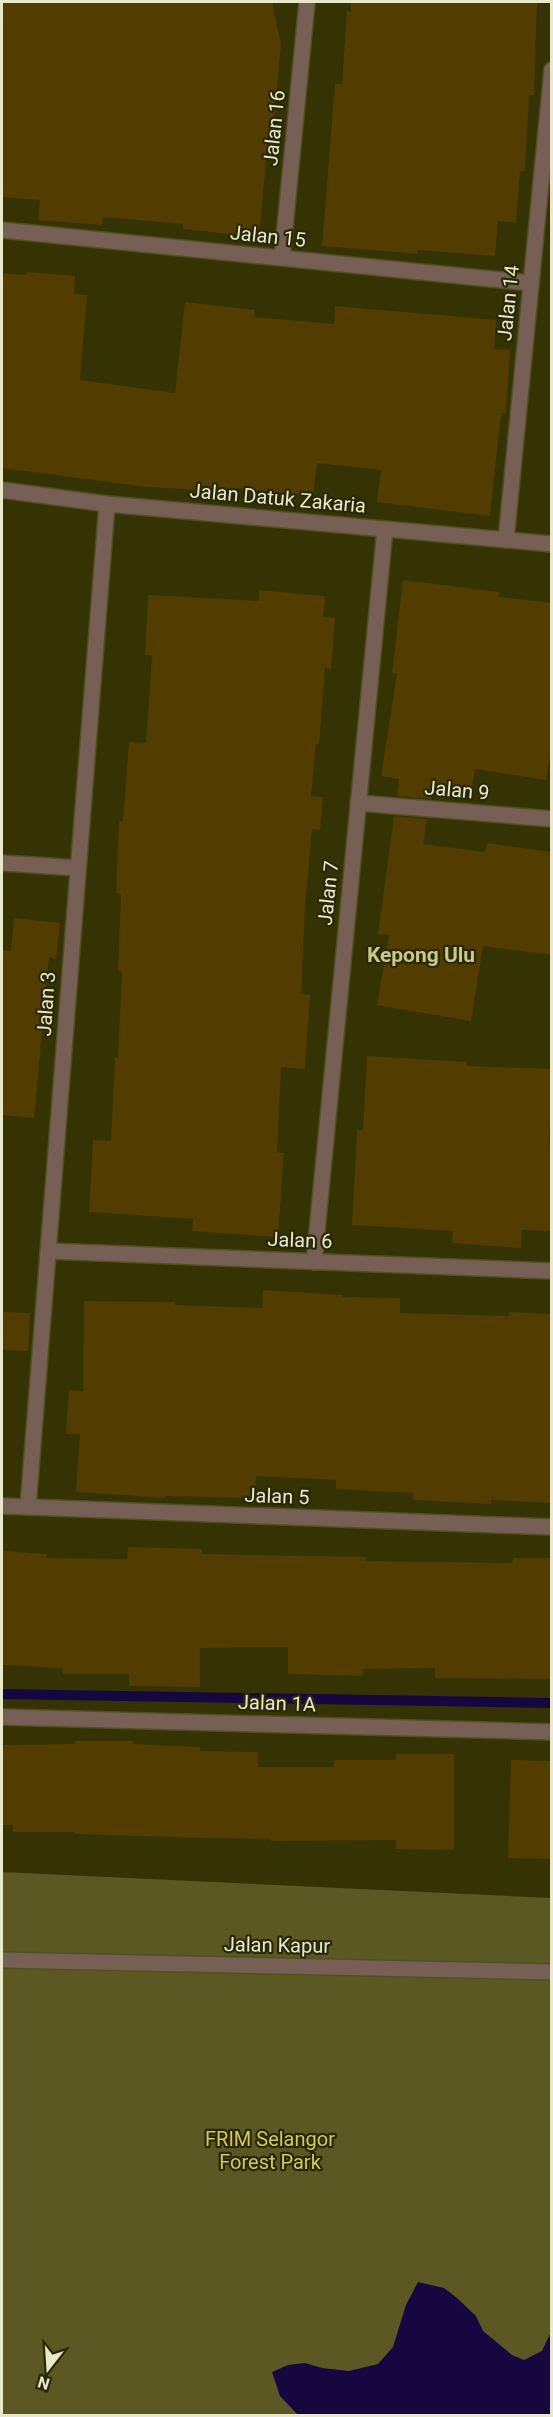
<svg xmlns="http://www.w3.org/2000/svg" width="553" height="2417" font-family="Roboto,sans-serif">
	<style>
		.green { fill: #5c5823 }
		.water { fill: #160740 }
		.lines { fill: none; stroke-linecap: round; stroke-linejoin: round }
		.stream { stroke: #160740; stroke-width: 10 }
		.building { fill: #533c00 }
		.minor-casing { stroke: #524f24; stroke-width: 18 }
		.minor { stroke: #765f54; stroke-width: 15 }
		.labels { text-anchor: middle; stroke-width: 4.5; stroke-linejoin: round; paint-order: stroke }
		.street-label { font-size: 20px; fill: #e9e8ca; stroke: #2a2809 }
		.park-label { font-size: 20px; fill: #d0c95f; stroke: #2a2809 }
		.neighbourhood-label { font-size: 21px; font-weight: bold; fill: #cac78c; stroke: #2a2809 }
	</style>
	<rect width="100%" height="100%" fill="#353204"/>
	<polygon class="green" points="2,1872 551,1898 551,2415 2,2416"/>
	<polygon class="water" points="418,2282 444,2288 457,2298 476,2316 483,2331 512,2355 524,2360 542,2351 551,2332 551,2415 298,2415 280,2396 272,2372 288,2365 305,2363 322,2368 349,2371 378,2364 393,2347 406,2305"/>
	<g class="lines">
		<polyline class="stream" points="2,1694 552,1703"/>
	</g>
	<g class="building">
		<polygon points="2,2 272,2 281,44 272,140 268,140 259,237 183,229 183,224 103,217 102,225 38,220 40,200 2,197"/>
		<polygon points="351,2 537,2 534,95 529,95 525,171 520,171 516,223 498,221 495,256 418,250 418,254 322,246 335,84 342,84 347,11 351,12"/>
		<polygon points="27,272 75,276 74,294 87,295 80,380 175,393 185,302 255,310 254,317 334,324 335,306 496,320 494,349 510,350 506,414 501,413 490,516 377,502 381,470 317,463 313,496 237,488 237,492 147,487 2,468 2,273 26,275"/>
		<polygon points="403,580 499,592 498,597 552,603 552,745 546,780 475,769 472,790 434,784 431,799 397,796 399,779 381,776 397,674 392,673"/>
		<polygon points="259,590 325,596 323,617 335,618 331,669 325,668 319,744 316,744 311,796 323,797 320,830 312,829 305,907 301,994 310,995 305,1069 281,1067 277,1153 284,1153 278,1237 192,1231 193,1219 89,1212 93,1140 111,1141 115,1057 118,1058 122,972 118,971 121,894 116,893 119,821 123,821 129,742 146,743 152,655 145,655 148,595 259,601"/>
		<polygon points="394,816 427,819 423,844 485,852 487,843 552,852 552,955 483,946 471,1021 377,1005 389,935 378,934"/>
		<polygon points="14,918 60,923 56,959 49,957 34,1118 2,1115 2,950 11,951"/>
		<polygon points="367,1056 467,1062 467,1066 552,1069 549,1145 552,1145 552,1231 522,1230 521,1248 452,1243 453,1231 352,1225 357,1130 363,1130"/>
		<polygon points="263,1290 342,1295 342,1297 400,1298 400,1313 509,1316 509,1312 552,1314 552,1503 491,1500 491,1504 413,1500 413,1493 336,1489 336,1480 256,1476 255,1498 165,1496 165,1498 76,1492 80,1434 66,1434 69,1390 83,1391 84,1301 175,1302 175,1305 262,1308"/>
		<polygon points="2,1312 30,1313 28,1351 2,1350"/>
		<polygon points="128,1547 202,1549 202,1554 366,1557 365,1561 513,1563 513,1558 552,1558 552,1679 435,1678 435,1668 363,1669 363,1676 288,1674 288,1647 200,1648 200,1687 129,1686 129,1674 63,1674 63,1668 2,1665 2,1551 47,1554 46,1558 127,1559"/>
		<polygon points="75,1741 133,1741 133,1744 200,1747 200,1751 258,1752 258,1767 334,1767 334,1760 396,1760 396,1754 454,1754 454,1850 396,1849 396,1840 271,1841 271,1839 205,1838 75,1834 75,1832 13,1832 13,1825 2,1825 2,1745 75,1744"/>
		<polygon points="511,1760 552,1761 552,1859 508,1858"/>
	</g>
	<g class="lines">
		<g class="minor-casing">
			<g id="minor">
				<polyline points="2,230 531,283"/>
				<polyline points="282,258 307,2"/>
				<polyline points="2,490 107,504 552,544"/>
				<polyline points="506,540 552,70"/>
				<polyline points="358,803 552,819"/>
				<polyline points="2,863 78,868"/>
				<polyline points="48,1251 552,1271"/>
				<polyline points="314,1262 385,529"/>
				<polyline points="2,1506 552,1527"/>
				<polyline points="28,1507 107,504"/>
				<polyline points="2,1717 552,1732"/>
				<polyline points="2,1960 552,1972"/>
			</g>
		</g>
		<use href="#minor" class="minor"/>
	</g>
	<g class="labels">
		<g class="street-label">
			<text transform="translate(274 128) rotate(-84)" y="7">Jalan 16</text>
			<text transform="translate(268 236) rotate(6)" y="7">Jalan 15</text>
			<text transform="translate(508 303) rotate(-84)" y="7">Jalan 14</text>
			<text transform="translate(278 498) rotate(5)" y="7">Jalan Datuk Zakaria</text>
			<text transform="translate(457 790) rotate(5)" y="7">Jalan 9</text>
			<text transform="translate(328 893) rotate(-84)" y="7">Jalan 7</text>
			<text transform="translate(46 1004) rotate(-86)" y="7">Jalan 3</text>
			<text transform="translate(300 1240) rotate(2)" y="7">Jalan 6</text>
			<text transform="translate(277 1496) rotate(2)" y="7">Jalan 5</text>
			<text transform="translate(277 1703) rotate(2)" y="7">Jalan 1A</text>
			<text transform="translate(277 1945) rotate(1)" y="7">Jalan Kapur</text>
		</g>
		<g class="park-label">
			<text x="270" y="2146">FRIM Selangor<tspan x="270" dy="23">Forest Park</tspan></text>
		</g>
		<g class="neighbourhood-label">
			<text x="421" y="962">Kepong Ulu</text>
		</g>
	</g>
	<rect width="553" height="2417" fill="none" stroke="#e9e8ca" stroke-width="6"/>
	<g transform="translate(48 2369) rotate(197)" stroke="#2a2809" stroke-width="4.5" paint-order="stroke">
	<path d="M0-4.5L10 22L0 15L-10 22Z" fill="#e9e8ca"/>
	<text y="-9" font-size="16" font-weight="bold" text-anchor="middle" fill="#e9e8ca">N</text>
	</g>
</svg>
